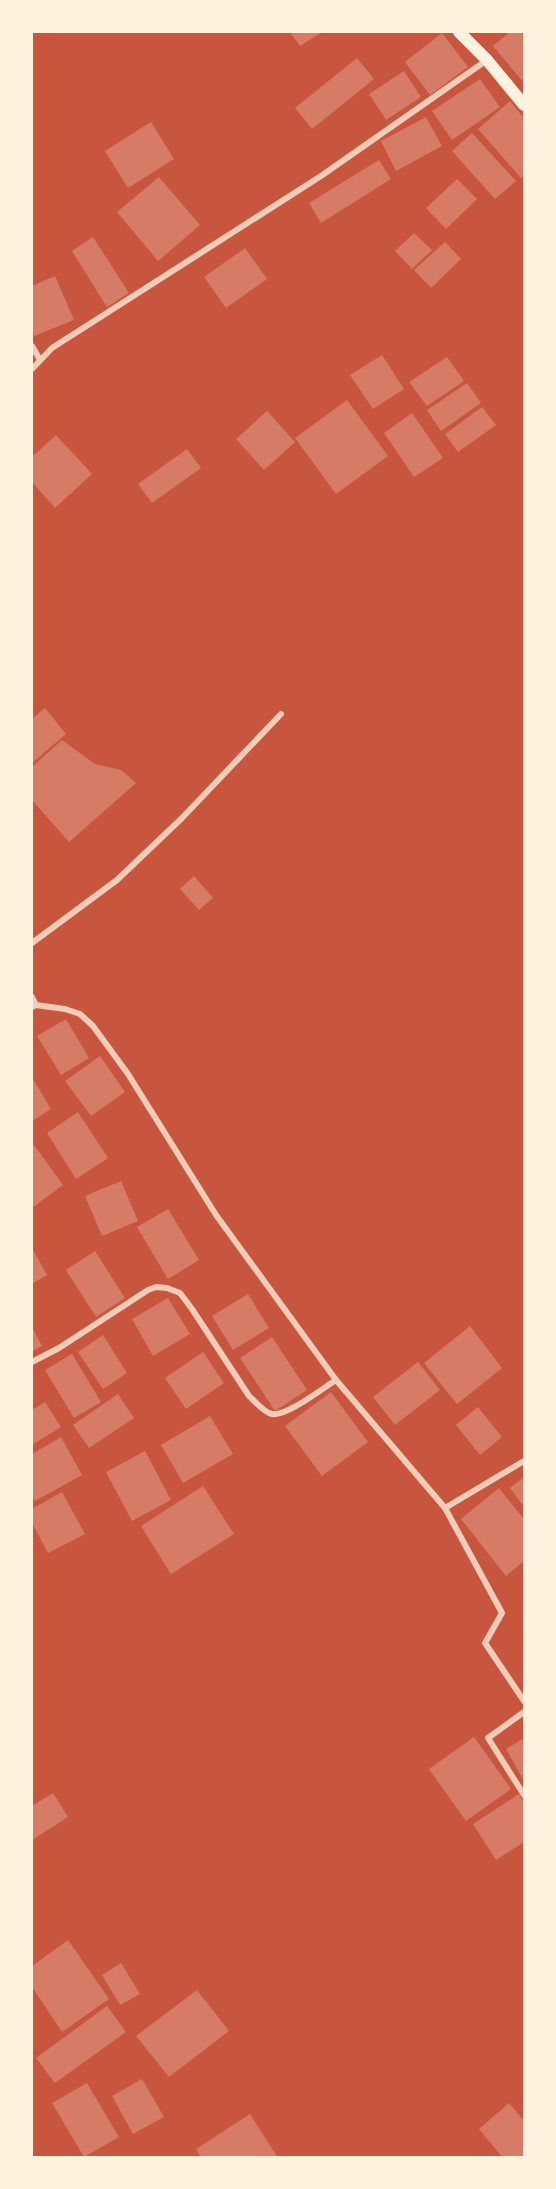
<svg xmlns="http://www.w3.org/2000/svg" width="556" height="2189" font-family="'Open Sans',sans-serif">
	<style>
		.building { fill: #d67c66 }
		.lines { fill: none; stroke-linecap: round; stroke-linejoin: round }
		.minor { stroke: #f1ccb7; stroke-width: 6 }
		.secondary { stroke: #fff3e0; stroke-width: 12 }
	</style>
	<rect width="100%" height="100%" fill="#c8553d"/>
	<g class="building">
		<polygon points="290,32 322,32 300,46"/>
		<polygon points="510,32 521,32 524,36 524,83 493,46"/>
		<polygon points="442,33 468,67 430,95 405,62"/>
		<polygon points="357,58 374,79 312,129 295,108"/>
		<polygon points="404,71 421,97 386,120 369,94"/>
		<polygon points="480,79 500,107 452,140 432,111"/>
		<polygon points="510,101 524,118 524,175 521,178 478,129"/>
		<polygon points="426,117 442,146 396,171 381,141"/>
		<polygon points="151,122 174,159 128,188 105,151"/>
		<polygon points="472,133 516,181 495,199 452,151"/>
		<polygon points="379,160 391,179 321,223 309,203"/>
		<polygon points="159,177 200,225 158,261 117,212"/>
		<polygon points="457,179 477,199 446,229 426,208"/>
		<polygon points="414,233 432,250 412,269 395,251"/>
		<polygon points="93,237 129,293 107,307 72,251"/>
		<polygon points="445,242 461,259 431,288 414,270"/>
		<polygon points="245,248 267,279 226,308 204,277"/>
		<polygon points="55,276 74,320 34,336 32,329 32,286"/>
		<polygon points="382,355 404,389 373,409 350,375"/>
		<polygon points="447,357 464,381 427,406 409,382"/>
		<polygon points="467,383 481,403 441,431 427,410"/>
		<polygon points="347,400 388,456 336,494 295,438"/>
		<polygon points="482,407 496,425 458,452 445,434"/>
		<polygon points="267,411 295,442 264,470 236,439"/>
		<polygon points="412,413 443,458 414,477 384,433"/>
		<polygon points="56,435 92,474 55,508 32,482 32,457"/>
		<polygon points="187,449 201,468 152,503 138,484"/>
		<polygon points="45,708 66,734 32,763 32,719"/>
		<polygon points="62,740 95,764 121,770 136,783 69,842 32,800 32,767"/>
		<polygon points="194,876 213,898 199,910 180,889"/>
		<polygon points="66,1019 89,1058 61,1075 37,1036"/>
		<polygon points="100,1056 125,1092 91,1116 65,1081"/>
		<polygon points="33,1079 51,1109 32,1121 32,1080"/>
		<polygon points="78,1112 108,1158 76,1179 47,1133"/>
		<polygon points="34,1145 63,1185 32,1208 32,1147"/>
		<polygon points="121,1181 138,1221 102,1236 85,1196"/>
		<polygon points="168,1209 199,1260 168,1279 137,1227"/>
		<polygon points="32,1248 47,1275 32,1284"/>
		<polygon points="95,1251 125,1298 96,1317 66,1270"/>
		<polygon points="248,1294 269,1328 233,1350 212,1316"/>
		<polygon points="168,1298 190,1334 153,1356 132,1319"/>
		<polygon points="470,1326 502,1368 457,1404 424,1363"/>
		<polygon points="32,1327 42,1346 32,1351"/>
		<polygon points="103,1335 127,1373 103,1389 78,1352"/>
		<polygon points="272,1337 307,1390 275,1411 240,1358"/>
		<polygon points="203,1352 224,1383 186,1409 165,1378"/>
		<polygon points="72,1354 101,1402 74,1418 45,1370"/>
		<polygon points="418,1362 440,1390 395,1425 373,1397"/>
		<polygon points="331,1392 368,1442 322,1476 285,1426"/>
		<polygon points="118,1394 134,1418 89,1448 73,1425"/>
		<polygon points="45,1402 61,1427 32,1445 32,1410"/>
		<polygon points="478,1407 502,1437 480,1455 456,1425"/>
		<polygon points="210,1416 233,1454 183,1483 161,1445"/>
		<polygon points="61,1437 82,1475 35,1501 32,1495 32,1454"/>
		<polygon points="145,1451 171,1500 132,1521 106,1472"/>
		<polygon points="524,1477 524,1507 510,1488"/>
		<polygon points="203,1486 234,1534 171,1574 141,1526"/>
		<polygon points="499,1488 524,1519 524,1561 506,1576 461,1519"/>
		<polygon points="62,1492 85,1534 48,1553 32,1523 32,1509"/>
		<polygon points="474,1737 511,1789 466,1821 429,1769"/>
		<polygon points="524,1738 524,1781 506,1749"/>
		<polygon points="53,1793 68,1817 32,1840 32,1806"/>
		<polygon points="519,1794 524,1803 524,1842 496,1860 473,1824"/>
		<polygon points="68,1940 109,1999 62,2032 32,1987 32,1966"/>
		<polygon points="121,1963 140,1994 120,2005 102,1975"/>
		<polygon points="197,1990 229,2031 169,2077 136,2036"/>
		<polygon points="107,2006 126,2032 55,2083 36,2058"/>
		<polygon points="142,2079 164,2117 133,2134 112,2096"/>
		<polygon points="87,2083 119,2137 84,2157 52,2103"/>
		<polygon points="509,2103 524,2121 524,2158 503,2158 479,2129"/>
		<polygon points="250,2114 278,2158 201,2158 196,2149"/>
	</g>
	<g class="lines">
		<g class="minor">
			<polyline points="32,346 40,360"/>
			<polyline points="32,369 52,348 321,176 487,60"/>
			<polyline points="32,943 117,880 182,818 281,714"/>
			<polyline points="32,997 36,1005"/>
			<polyline points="32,1007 36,1005 65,1009 80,1014 93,1026 128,1074 216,1215 336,1380 445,1508"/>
			<path d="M 32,1362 L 59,1348 L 148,1290 L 156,1287 L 167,1288 L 180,1293 L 192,1309 L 249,1396 C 256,1402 263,1412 272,1414 C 286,1417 323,1388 336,1380"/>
			<polyline points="524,1461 445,1508 502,1613 485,1643 524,1701"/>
			<polyline points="524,1712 488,1738 524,1795"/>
		</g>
		<polyline class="secondary" points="459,32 487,60 524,105"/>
	</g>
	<rect width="556" height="2189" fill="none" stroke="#fff3e0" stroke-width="66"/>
</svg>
